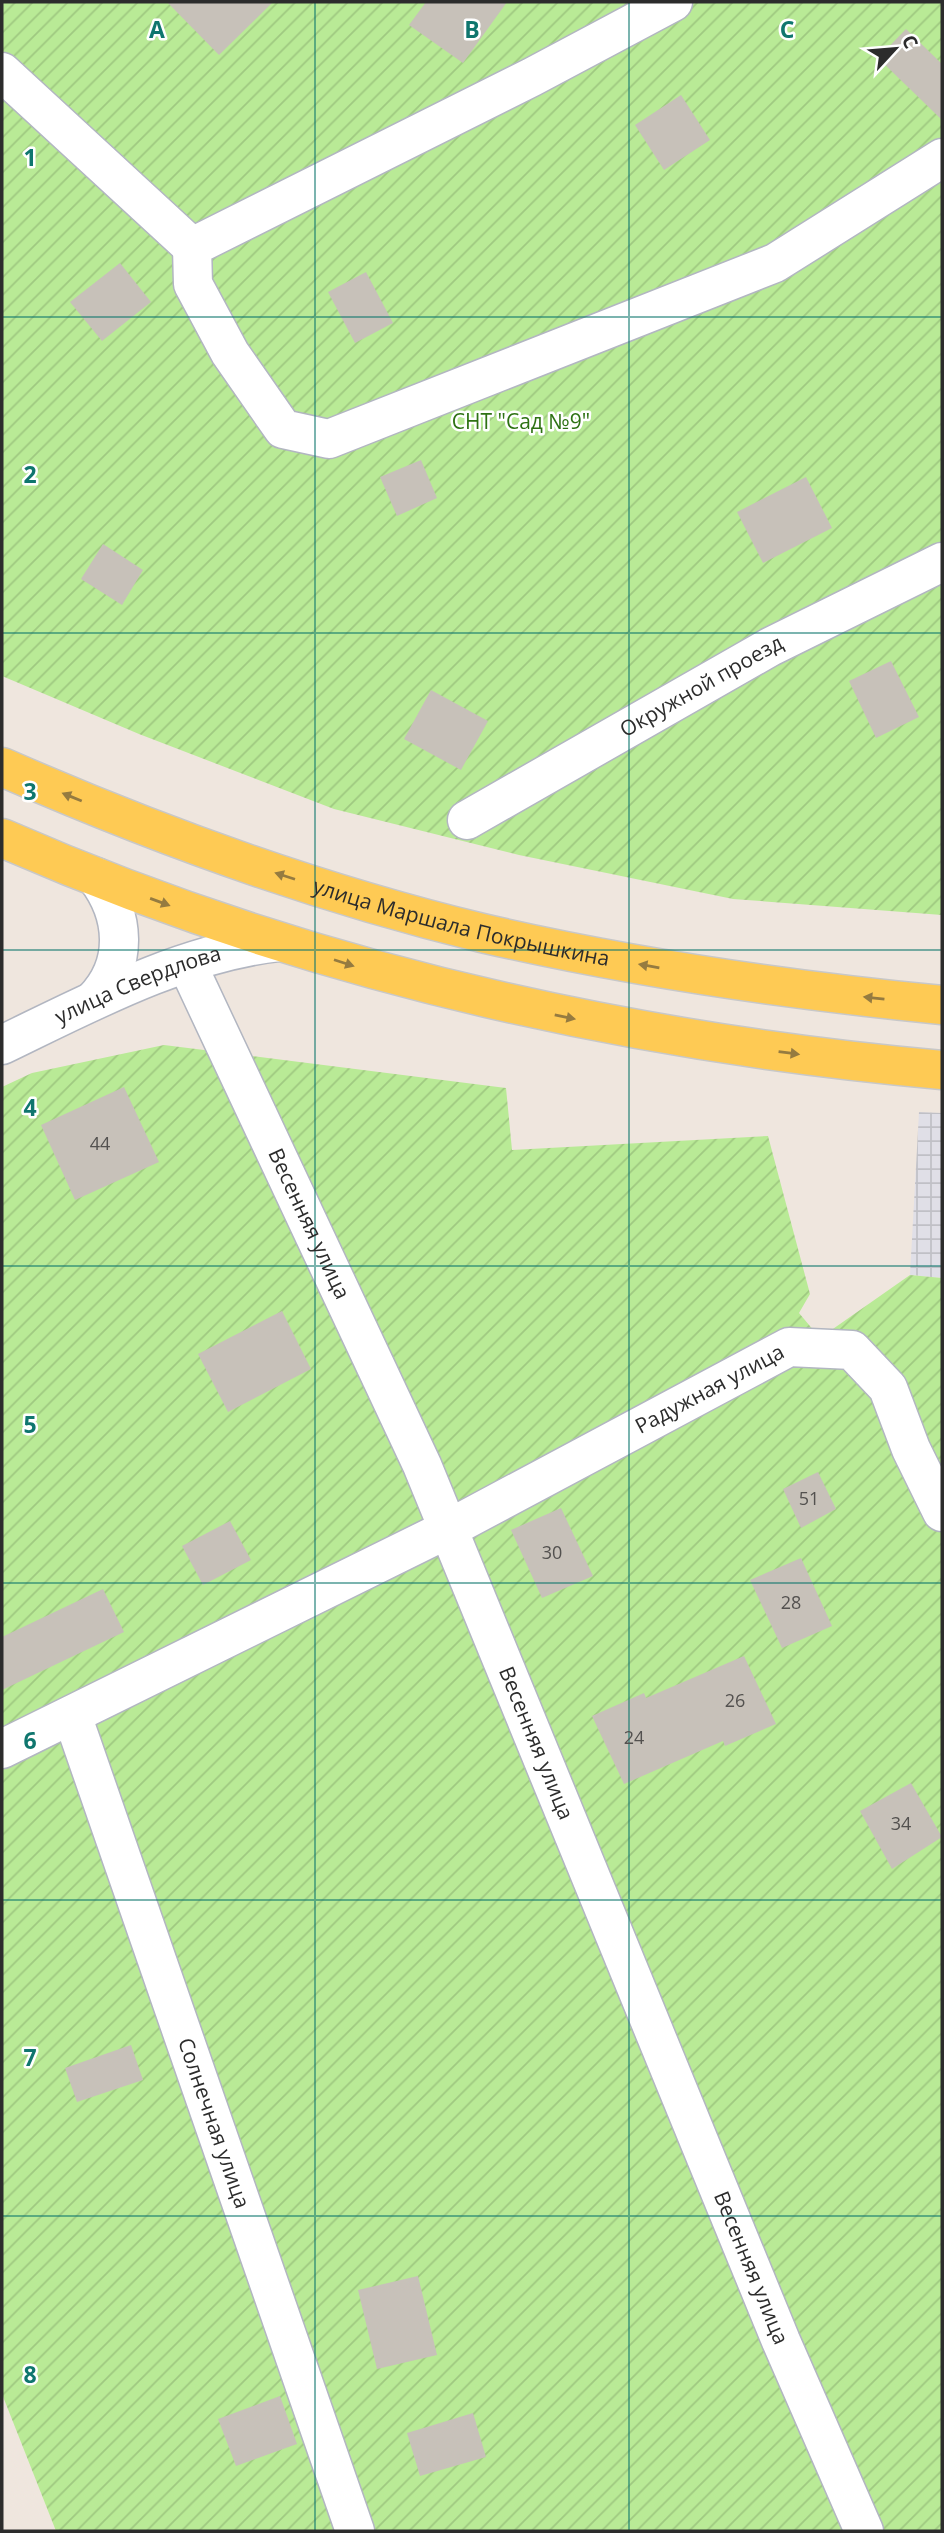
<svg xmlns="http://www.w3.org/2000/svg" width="944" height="2533" font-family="'Open Sans',sans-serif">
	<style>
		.industrial { fill: url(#industrial-grid) }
		.garden { fill: url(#garden-furrows) }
		.building { fill: #c7c1b9 }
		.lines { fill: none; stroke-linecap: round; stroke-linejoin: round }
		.minor-casing { stroke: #b2b6c1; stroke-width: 41 }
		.primary-casing { stroke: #c8c8c8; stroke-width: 41 }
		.minor { stroke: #fff; stroke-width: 38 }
		.primary { stroke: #feca54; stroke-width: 38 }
		.oneway { fill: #957b40 }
		.grid { fill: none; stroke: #0f766e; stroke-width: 2; stroke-opacity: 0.55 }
		.labels { text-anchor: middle; stroke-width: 5; stroke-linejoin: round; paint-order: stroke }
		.number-label { font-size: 18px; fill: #53514f }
		.park-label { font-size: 21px; fill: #2e7214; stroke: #fff }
		.street-label { font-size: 21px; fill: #2c2c2c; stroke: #fff }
		.grid-label { font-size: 23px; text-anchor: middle; font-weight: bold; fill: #0f766e; stroke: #fff; stroke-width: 5; stroke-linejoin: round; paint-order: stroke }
	</style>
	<defs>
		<pattern id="industrial-grid" width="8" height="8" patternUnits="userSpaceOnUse" patternTransform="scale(1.75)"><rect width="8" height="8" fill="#e0dfe7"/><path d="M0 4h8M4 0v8" fill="none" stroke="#c0c0c6"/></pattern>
		<pattern id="garden-furrows" width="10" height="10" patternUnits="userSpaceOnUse" patternTransform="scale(1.75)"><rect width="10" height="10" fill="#b9ea96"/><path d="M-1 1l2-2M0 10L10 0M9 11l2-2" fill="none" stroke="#9fc981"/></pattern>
	</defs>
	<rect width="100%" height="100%" fill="#efe6de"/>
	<polygon class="industrial" points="919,1112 942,1113 942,1278 910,1275"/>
	<g class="garden">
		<polygon points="2,2 942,2 942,915 733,899 519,855 334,809 139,734 2,676"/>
		<polygon points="164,1045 506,1088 512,1150 768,1136 810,1294 799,1313 820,1338 910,1275 942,1278 942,2531 56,2531 2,2394 2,1087 32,1073"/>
	</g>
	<g class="building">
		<polygon points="167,2 273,2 219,55"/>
		<polygon points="426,2 507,2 463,63 409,25"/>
		<polygon points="906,29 942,64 942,120 878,58"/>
		<polygon points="681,95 710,140 664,170 635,125"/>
		<polygon points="120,263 151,302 102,341 70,302"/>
		<polygon points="366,272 393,323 355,343 328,292"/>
		<polygon points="421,460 437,498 397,516 380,477"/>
		<polygon points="806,477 832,528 763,563 737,512"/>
		<polygon points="103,544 143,570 122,605 81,579"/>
		<polygon points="891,661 919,717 876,738 849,681"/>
		<polygon points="431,690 488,721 461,770 404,739"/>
		<polygon points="124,1087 159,1162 75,1200 41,1125"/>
		<polygon points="282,1311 311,1369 228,1412 198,1354"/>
		<polygon points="818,1472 836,1509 801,1528 783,1489"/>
		<polygon points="561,1508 593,1576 542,1598 511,1530"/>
		<polygon points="230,1521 251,1560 203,1585 182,1546"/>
		<polygon points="801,1558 832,1626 782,1648 750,1580"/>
		<polygon points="103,1589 124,1632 2,1690 2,1637"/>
		<polygon points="744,1656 776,1724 725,1746 723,1741 624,1784 592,1716 644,1693 646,1698"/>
		<polygon points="911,1783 942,1837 892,1869 860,1811"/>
		<polygon points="131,2045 143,2080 77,2102 65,2068"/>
		<polygon points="418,2276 437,2355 377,2369 358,2290"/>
		<polygon points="280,2396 297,2444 236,2466 218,2419"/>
		<polygon points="473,2413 486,2457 420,2476 407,2433"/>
	</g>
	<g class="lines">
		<g class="minor-casing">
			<g id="minor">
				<polyline points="673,2 532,77 192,247 193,284 230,353 283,429 329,439 775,263 942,158"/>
				<polyline points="2,72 192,247"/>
				<path id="s1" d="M 467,820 L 770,647 L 942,562"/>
				<path id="s2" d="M 187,964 L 422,1465 L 781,2341 L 864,2531"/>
				<path d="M 94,1000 C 129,964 125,915 96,877"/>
				<path id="s3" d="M 2,1045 C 89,1003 181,953 279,942"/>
				<path id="s4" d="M 72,1715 L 355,2531"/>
				<path id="s5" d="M 2,1749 L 448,1529 L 789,1347 L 852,1350 L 888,1388 L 911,1449 L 942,1512"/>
			</g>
		</g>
		<g class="primary-casing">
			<g id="primary">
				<path id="s6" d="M 2,767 C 157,835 317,893 482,933 C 633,968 788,990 942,1005"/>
				<path d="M 2,838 C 301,969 618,1041 942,1070"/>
			</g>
		</g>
		<use href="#minor" class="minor"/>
		<use href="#primary" class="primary"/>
	</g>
	<defs><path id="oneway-solid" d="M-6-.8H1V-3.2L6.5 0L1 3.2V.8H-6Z" transform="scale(1.75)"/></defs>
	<g class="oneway">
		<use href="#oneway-solid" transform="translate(72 797) rotate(-158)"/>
		<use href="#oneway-solid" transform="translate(285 876) rotate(-162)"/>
		<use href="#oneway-solid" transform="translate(160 902) rotate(20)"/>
		<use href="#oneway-solid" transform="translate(344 963) rotate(18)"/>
		<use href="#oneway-solid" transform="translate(649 966) rotate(-170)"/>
		<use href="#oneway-solid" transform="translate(874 998) rotate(-174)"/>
		<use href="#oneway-solid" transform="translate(565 1017) rotate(12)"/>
		<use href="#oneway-solid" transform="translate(789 1053) rotate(7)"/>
	</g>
	<path class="grid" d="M 315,2 L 315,2531M 629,2 L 629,2531M 2,317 L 942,317M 2,633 L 942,633M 2,950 L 942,950M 2,1266 L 942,1266M 2,1583 L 942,1583M 2,1900 L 942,1900M 2,2216 L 942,2216"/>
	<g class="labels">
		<g class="number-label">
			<text x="100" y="1150">44</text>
			<text x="809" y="1505">51</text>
			<text x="552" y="1559">30</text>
			<text x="791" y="1609">28</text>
			<text x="735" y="1707">26</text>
			<text x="634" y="1744">24</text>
			<text x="901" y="1830">34</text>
		</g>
		<g class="park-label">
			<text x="521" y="429">СНТ "Сад №9"</text>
		</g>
		<g class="street-label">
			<text dy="7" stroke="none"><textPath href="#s1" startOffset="270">Окружной проезд</textPath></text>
			<text dy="7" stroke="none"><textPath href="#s6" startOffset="486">улица Маршала Покрышкина</textPath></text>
			<text dy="7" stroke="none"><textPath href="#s3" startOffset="149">улица Свердлова</textPath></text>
			<text dy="7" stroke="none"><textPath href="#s2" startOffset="287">Весенняя улица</textPath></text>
			<text dy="7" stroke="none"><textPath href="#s5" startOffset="794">Радужная улица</textPath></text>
			<text dy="7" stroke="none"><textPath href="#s2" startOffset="854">Весенняя улица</textPath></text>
			<text dy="7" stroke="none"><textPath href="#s4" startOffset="432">Солнечная улица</textPath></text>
			<text dy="7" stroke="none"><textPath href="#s2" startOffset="1421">Весенняя улица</textPath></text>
		</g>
	</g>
	<g class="grid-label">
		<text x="157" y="38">A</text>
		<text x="472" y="38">B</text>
		<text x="787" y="38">C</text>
		<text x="30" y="166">1</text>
		<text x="30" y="483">2</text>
		<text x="30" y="800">3</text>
		<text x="30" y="1116">4</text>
		<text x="30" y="1433">5</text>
		<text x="30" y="1749">6</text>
		<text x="30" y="2066">7</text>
		<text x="30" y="2383">8</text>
	</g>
	<rect width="944" height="2533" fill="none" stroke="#2c2c2c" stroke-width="7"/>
	<g transform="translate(895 49) rotate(64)" stroke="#ffffff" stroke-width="5" paint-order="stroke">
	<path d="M0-5L12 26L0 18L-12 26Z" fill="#2c2c2c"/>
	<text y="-10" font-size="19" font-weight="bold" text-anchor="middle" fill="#2c2c2c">С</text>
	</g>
</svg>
